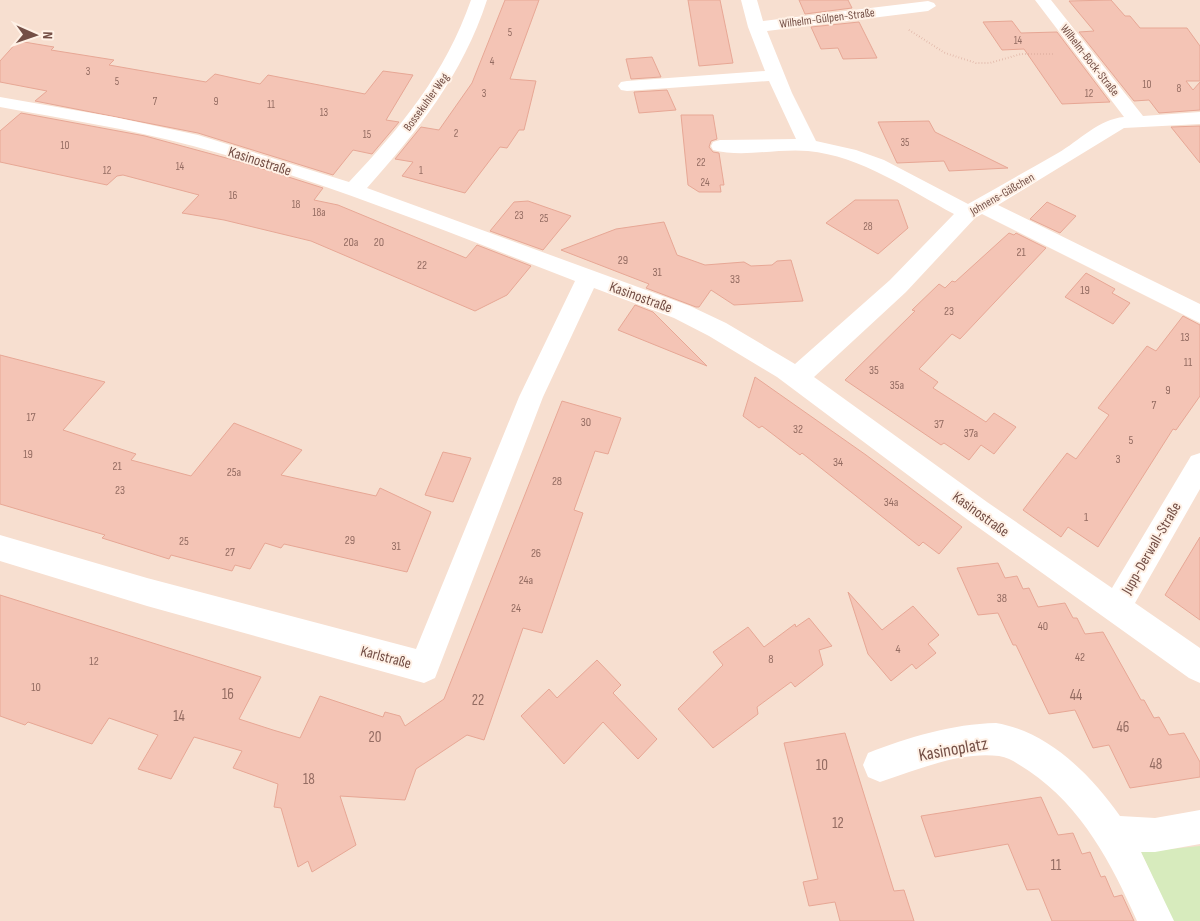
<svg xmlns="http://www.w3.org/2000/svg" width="1200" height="921" font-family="'Sofia Sans Condensed',sans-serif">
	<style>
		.residential { fill: #f7dfd0 }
		.green { fill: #d7ebbd }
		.building { fill: #f4c4b5; stroke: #e7a795 }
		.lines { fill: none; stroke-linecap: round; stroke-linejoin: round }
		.path { stroke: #d8a799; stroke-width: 2; stroke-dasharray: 0.5 2.5; stroke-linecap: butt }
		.street { fill: #fff; fill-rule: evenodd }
		.labels { text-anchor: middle; stroke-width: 4; stroke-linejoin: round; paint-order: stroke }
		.far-number-label { font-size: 11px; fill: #946c62 }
		.far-street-label { font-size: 12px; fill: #744f46; stroke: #fff1e6 }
		.number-label { font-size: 12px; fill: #946c62 }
		.street-label { font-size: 15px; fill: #744f46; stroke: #fff1e6 }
		.near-number-label { font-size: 15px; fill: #946c62 }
		.near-street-label { font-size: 18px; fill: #744f46; stroke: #fff1e6 }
	</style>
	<rect width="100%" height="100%" fill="#fdecdf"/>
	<rect class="residential" x="0" y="0" width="1200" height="921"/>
	<polygon class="green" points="1200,846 1200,921 1173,921 1141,852"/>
	<g class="building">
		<polygon points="505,0 539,0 510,79 536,81 524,130 519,130 507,148 500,147 465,193 402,176 413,162 395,159 421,127 439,130 472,83"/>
		<polygon points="688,0 720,0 733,63 699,66"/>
		<polygon points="799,0 848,0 852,8 805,14"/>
		<polygon points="1111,0 1125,16 1130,16 1140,28 1187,28 1200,46 1200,81 1186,81 1193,90 1200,82 1200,110 1159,113 1149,100 1134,101 1079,32 1094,31 1069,1"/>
		<polygon points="1012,21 1021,33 1057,32 1110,102 1062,104 1024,49 1002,50 983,22"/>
		<polygon points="859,22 877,58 843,59 838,48 821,49 811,27"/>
		<polygon points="18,41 54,47 51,50 114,60 109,65 206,82 215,74 260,84 268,75 365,94 383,71 413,75 386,120 399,122 372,154 353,150 333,175 198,133 35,101 47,91 0,82 0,61"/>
		<polygon points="652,57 661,77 631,79 626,59"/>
		<polygon points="667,90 676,110 639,113 634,92"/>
		<polygon points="21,113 145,136 241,162 323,188 314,200 338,205 466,258 477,245 531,266 507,295 475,311 311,241 224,220 182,213 199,195 123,175 117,176 107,185 0,162 0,131"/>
		<polygon points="681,115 713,115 717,139 711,141 709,147 713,152 719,153 724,185 720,185 721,192 699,192 688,185"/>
		<polygon points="929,121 935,132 1008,168 949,171 944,161 897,163 878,122"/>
		<polygon points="1200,126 1200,163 1171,127"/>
		<polygon points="855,200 898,200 908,228 878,254 826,223"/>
		<polygon points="528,201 571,216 543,250 490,231 514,202"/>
		<polygon points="1047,202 1076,216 1060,233 1030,219"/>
		<polygon points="664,222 677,255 705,265 744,262 751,266 772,265 777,261 791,260 803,301 734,305 711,290 699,307 696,307 646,288 649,284 561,250 616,229"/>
		<polygon points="1009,233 1014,235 1016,233 1046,248 960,339 952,334 919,369 938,382 933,388 986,422 994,413 1016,427 994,454 981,445 969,460 944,443 941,445 845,380 915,311 912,310 939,284 945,288 952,281 955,282"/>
		<polygon points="1086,273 1115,289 1112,293 1130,303 1113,324 1065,297"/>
		<polygon points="635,305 653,312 707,366 618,330"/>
		<polygon points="1183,316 1200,325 1200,396 1176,430 1173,429 1098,547 1068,527 1061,537 1023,510 1067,453 1076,459 1109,415 1098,408 1147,346 1156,351"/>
		<polygon points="0,355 105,382 63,430 136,454 131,460 191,476 234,423 302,450 281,475 376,496 380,488 431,512 407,572 284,544 281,548 265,543 250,569 235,565 232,571 171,555 169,559 102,538 105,535 0,504"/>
		<polygon points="755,377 866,455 962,527 939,554 923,542 919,546 802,453 800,455 762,426 759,428 743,416"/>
		<polygon points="562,401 621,418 608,454 595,451 574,510 583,513 542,633 523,628 484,740 467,735 416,769 405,800 340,796 356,845 312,872 308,861 298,867 281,808 274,807 278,784 233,768 242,751 194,737 171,779 138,769 158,735 109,718 92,744 28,722 25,725 0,716 0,595 261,677 239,719 273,730 300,738 320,696 383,717 385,712 400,716 405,726 444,699"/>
		<polygon points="443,452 471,458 453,502 425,495"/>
		<polygon points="1200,537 1200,620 1165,595"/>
		<polygon points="998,563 1005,578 1017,576 1023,589 1029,588 1038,607 1065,603 1073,618 1077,618 1085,634 1103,632 1141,700 1144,700 1154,718 1159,717 1169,735 1184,733 1200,762 1200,777 1130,788 1109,745 1093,748 1075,710 1049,714 1016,645 1013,645 998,613 978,615 957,568"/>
		<polygon points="848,592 882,630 913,606 939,635 928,644 936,653 916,669 912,664 891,681 868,654"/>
		<polygon points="809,618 832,646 819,650 823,665 795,687 791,682 757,707 758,714 713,748 678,709 723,665 713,652 748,627 764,647 795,624 796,627"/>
		<polygon points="597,660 621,685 613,693 657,739 638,759 603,722 564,764 521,716 549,689 557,698"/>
		<polygon points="845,733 894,891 904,890 914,921 840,921 835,902 809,906 803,882 818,879 784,743"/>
		<polygon points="1041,797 1058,835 1073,833 1082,854 1090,852 1101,877 1105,876 1114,897 1122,895 1134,921 1052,921 1039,889 1027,890 1008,844 935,857 921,816"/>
	</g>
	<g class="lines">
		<polyline class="path" points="909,30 945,53 976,63 990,63 1021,54 1055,54"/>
		<g class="street">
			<path d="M 471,0 L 487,0 C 463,74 418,131 367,188 L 690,306 L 726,323 L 795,364 L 890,280 L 954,214 C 909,190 861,156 808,151 C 778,148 743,158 713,150 L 711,146 L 713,142 L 720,140 L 796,139 L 769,81 L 627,91 L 621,90 L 618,86 L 621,82 L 627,81 L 765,71 L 748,27 L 741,0 L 757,0 L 763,21 L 928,1 L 934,3 L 936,6 L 928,11 L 767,31 L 792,93 L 816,141 L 856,150 L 884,160 L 968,204 C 998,187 1028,170 1058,153 C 1079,141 1099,119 1124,117 L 1035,0 L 1051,0 L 1143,116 L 1200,112 L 1200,124 L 1124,128 L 998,205 L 1200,304 L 1200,323 L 982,214 L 975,218 L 906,292 L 814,377 L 987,502 L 1112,588 L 1191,456 L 1200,453 L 1200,489 L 1135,603 L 1200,648 L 1200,683 L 1189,678 L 968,520 L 777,377 L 709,336 L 674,318 L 594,288 L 543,397 L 435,678 L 424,683 L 147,606 L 0,561 L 0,535 L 147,578 L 416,649 L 519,397 L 575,281 C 450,233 324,181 193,146 C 130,129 65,119 0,107 L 0,97 L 114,117 L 198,135 L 349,182 C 402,126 445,74 471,0 Z"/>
			<path d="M 996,723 C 1049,732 1091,775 1120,816 L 1155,818 L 1200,810 L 1200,844 L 1155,852 L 1141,852 L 1174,921 L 1137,921 C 1112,864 1082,807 1029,771 C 1019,765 1011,758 999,756 C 960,751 917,770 880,782 L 868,777 L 863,765 L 868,753 C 908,737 953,724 996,723 Z"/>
		</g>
	</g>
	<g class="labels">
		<g class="far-number-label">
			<text x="510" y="36">5</text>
			<text x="1018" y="44">14</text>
			<text x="492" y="65">4</text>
			<text x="88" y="75">3</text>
			<text x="117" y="85">5</text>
			<text x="1147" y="88">10</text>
			<text x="1179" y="92">8</text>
			<text x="484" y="97">3</text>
			<text x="1089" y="97">12</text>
			<text x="155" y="105">7</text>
			<text x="216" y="105">9</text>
			<text x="271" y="108">11</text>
			<text x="324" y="116">13</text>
			<text x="456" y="137">2</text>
			<text x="367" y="138">15</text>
			<text x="905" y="146">35</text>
			<text x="65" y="149">10</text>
			<text x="701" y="166">22</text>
			<text x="180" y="170">14</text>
			<text x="107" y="174">12</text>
			<text x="421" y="174">1</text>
			<text x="705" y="186">24</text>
			<text x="233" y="199">16</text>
			<text x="296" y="208">18</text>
			<text x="319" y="216">18a</text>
			<text x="519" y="219">23</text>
			<text x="544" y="222">25</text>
			<text x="868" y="230">28</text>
		</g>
		<g class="far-street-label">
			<text transform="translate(827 18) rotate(-7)" y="4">Wilhelm-Gülpen-Straße</text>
			<text transform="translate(1090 60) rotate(52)" y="4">Wilhelm-Bock-Straße</text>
			<text transform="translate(426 102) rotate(-54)" y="4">Bossekuhler Weg</text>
			<text transform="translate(1002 194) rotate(-30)" y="4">Johnens-Gäßchen</text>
		</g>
		<g class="number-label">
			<text x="351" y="246">20a</text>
			<text x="379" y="246">20</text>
			<text x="1021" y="256">21</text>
			<text x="623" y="264">29</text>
			<text x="422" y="269">22</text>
			<text x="657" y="276">31</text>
			<text x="735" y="283">33</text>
			<text x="1085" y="294">19</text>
			<text x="949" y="315">23</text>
			<text x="1185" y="341">13</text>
			<text x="1188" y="366">11</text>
			<text x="874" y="374">35</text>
			<text x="897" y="389">35a</text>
			<text x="1168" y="394">9</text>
			<text x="1154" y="409">7</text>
			<text x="31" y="421">17</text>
			<text x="586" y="426">30</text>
			<text x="939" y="428">37</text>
			<text x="798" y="433">32</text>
			<text x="971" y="437">37a</text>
			<text x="1131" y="444">5</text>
			<text x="28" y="458">19</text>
			<text x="1118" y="463">3</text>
			<text x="838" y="466">34</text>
			<text x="117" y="470">21</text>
			<text x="234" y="476">25a</text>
			<text x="557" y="485">28</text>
			<text x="120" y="494">23</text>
			<text x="891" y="506">34a</text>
			<text x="1086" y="521">1</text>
			<text x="350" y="544">29</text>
			<text x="184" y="545">25</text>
			<text x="396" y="550">31</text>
			<text x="230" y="556">27</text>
			<text x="536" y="557">26</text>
			<text x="526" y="584">24a</text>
			<text x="1002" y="602">38</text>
			<text x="516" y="612">24</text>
			<text x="1043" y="630">40</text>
			<text x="898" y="653">4</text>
			<text x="1080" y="661">42</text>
			<text x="771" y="663">8</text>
			<text x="94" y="665">12</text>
			<text x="36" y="691">10</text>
		</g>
		<g class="street-label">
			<text transform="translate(260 161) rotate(18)" y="5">Kasinostraße</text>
			<text transform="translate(641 297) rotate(20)" y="5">Kasinostraße</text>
			<text transform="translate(981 514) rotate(36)" y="5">Kasinostraße</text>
			<text transform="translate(1151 548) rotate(-60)" y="5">Jupp-Derwall-Straße</text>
			<text transform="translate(386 657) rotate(15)" y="5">Karlstraße</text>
		</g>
		<g class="near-number-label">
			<text x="228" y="699">16</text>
			<text x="1076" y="700">44</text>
			<text x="478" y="705">22</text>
			<text x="179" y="721">14</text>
			<text x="1123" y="732">46</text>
			<text x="375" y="742">20</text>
			<text x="1156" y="769">48</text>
			<text x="822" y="770">10</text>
			<text x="309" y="784">18</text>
			<text x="838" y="828">12</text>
			<text x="1056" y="870">11</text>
		</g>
		<g class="near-street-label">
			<text transform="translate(953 749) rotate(-10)" y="6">Kasinoplatz</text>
		</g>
	</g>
	<g transform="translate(35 35) rotate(92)" stroke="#fff1e6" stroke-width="4" paint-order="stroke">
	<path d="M0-4L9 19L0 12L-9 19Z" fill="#744f46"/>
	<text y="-8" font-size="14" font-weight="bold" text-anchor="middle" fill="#744f46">N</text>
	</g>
</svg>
